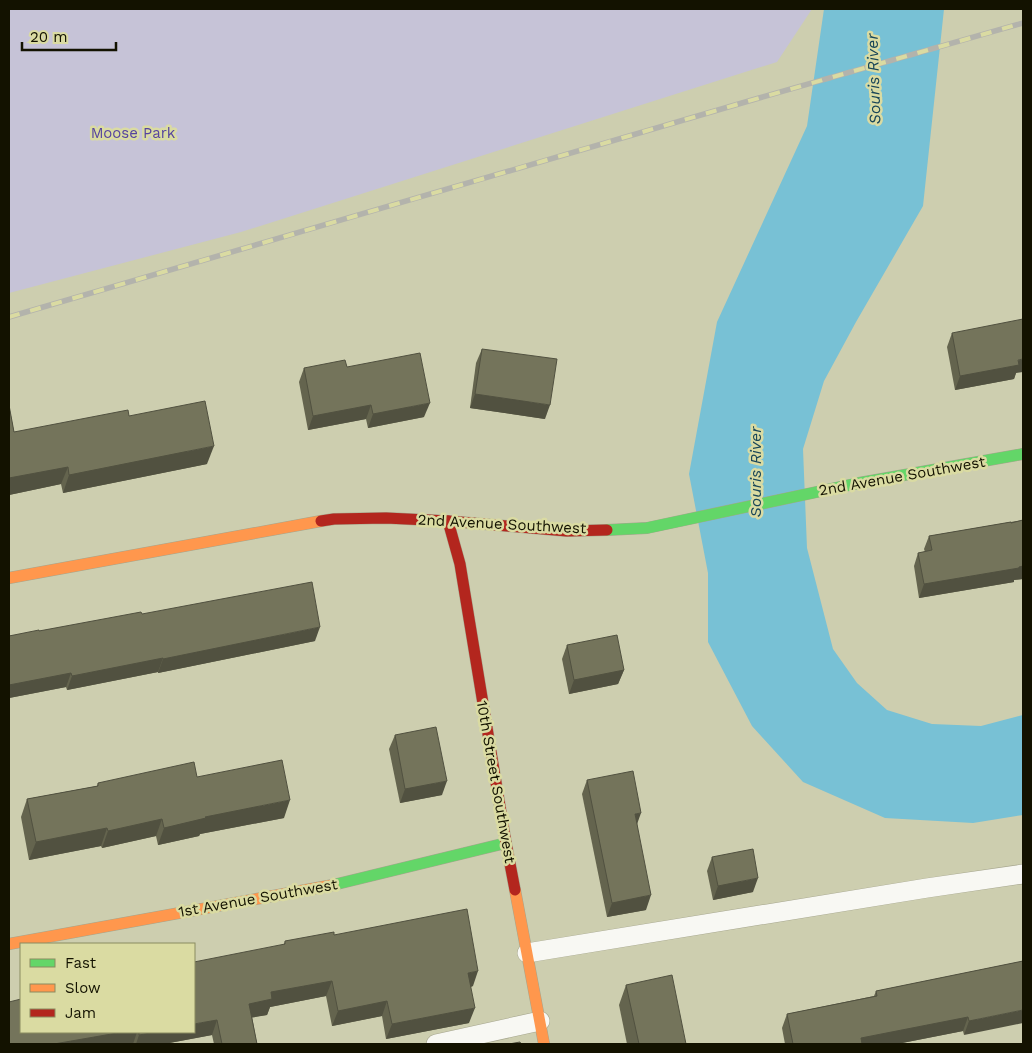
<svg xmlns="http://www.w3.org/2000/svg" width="1032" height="1053" font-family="'Work Sans',sans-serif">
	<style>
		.green { fill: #c6c3d7 }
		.water { fill: #78c1d5 }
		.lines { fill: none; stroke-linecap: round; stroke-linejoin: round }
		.lane-casing { stroke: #a5a58d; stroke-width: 20 }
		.fast-casing { stroke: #a5a58d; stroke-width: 12 }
		.slow-casing { stroke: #a5a58d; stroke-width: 12 }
		.jam-casing { stroke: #a5a58d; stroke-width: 12 }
		.lane { stroke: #f8f8f3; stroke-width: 19 }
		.fast { stroke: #63d668; stroke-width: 11 }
		.slow { stroke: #ff974d; stroke-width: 11 }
		.jam { stroke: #b3261e; stroke-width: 11 }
		.rail-casing { stroke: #b3b3ac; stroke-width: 5.5 }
		.rail { stroke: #dadba2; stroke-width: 4; stroke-dasharray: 11; stroke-linecap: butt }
		.wall { fill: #64644e }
		.shaded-wall { fill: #515140 }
		.building { fill: #74745b; stroke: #515140 }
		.labels { text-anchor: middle; stroke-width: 5; stroke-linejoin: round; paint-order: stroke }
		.park-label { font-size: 15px; fill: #55439f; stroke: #dadba2 }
		.street-label { font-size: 15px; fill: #131200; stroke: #dadba2 }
		.water-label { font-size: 16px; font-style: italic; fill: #194658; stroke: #dadba2 }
	</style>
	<rect width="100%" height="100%" fill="#cdceaf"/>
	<polygon class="green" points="9,9 812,9 777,62 241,232 9,293"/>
	<polygon class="water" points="824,9 944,9 923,206 856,322 824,381 803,449 807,548 833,649 857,683 887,710 932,724 981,726 1023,715 1023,815 973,823 885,818 803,782 752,726 708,642 708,573 689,474 717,322 807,126"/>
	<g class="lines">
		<g class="lane-casing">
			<g id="lane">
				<polyline points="527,953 927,888 1023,874"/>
				<polyline points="436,1044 540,1021"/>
			</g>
		</g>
		<g class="fast-casing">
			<g id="fast">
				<polyline points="607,530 647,528 859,483 1023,454"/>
				<polyline points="333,885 506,843"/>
			</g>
		</g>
		<g class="slow-casing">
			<g id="slow">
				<polyline points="9,578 321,521"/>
				<polyline points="515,890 544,1044"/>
				<polyline points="9,944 333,885"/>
			</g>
		</g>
		<g class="jam-casing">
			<g id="jam">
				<polyline points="321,521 334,519 386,518 448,521 567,531 607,530"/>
				<polyline points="448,521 460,564 506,843 515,890"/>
			</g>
		</g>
		<use href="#lane" class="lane"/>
		<use href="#fast" class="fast"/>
		<use href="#slow" class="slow"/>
		<use href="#jam" class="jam"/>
		<g class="rail-casing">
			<polyline id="rail" points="9,317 759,98 1023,23"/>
		</g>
		<use href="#rail" class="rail"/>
	</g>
	<g class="wall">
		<polygon points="952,333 1016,373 1014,379 955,390 947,347"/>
		<polygon points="482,349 545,419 470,408 476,363"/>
		<polygon points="347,367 424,417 368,428 366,419 308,430 299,382 304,368"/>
		<polygon points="9,405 14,432 129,416 207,464 63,493 61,484 9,495"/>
		<polygon points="1023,520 1023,579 1014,580 1014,582 919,598 914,566 918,553 925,552 924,549 929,536"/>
		<polygon points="142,614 315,641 158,673 158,672 67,690 66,687 9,698 9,636 39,631"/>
		<polygon points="567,645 624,670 618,684 569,694 562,659"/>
		<polygon points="395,735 442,795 400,803 389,749"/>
		<polygon points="197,777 284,818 200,834 199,836 158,845 156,836 102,848 101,846 29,860 21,817 27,799 97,786 98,783"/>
		<polygon points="587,780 637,823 646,910 607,917 582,794"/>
		<polygon points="712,857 753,892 713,900 707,871"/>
		<polygon points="334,935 473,986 471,987 469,1023 386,1039 382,1016 332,1026 326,996 270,1007 267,1015 252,1017 257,1044 214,1044 212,1035 164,1044 9,1044 21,1032 194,1032 284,944 285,941"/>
		<polygon points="1023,961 964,1035 963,1031 897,1044 785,1044 782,1028 787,1014 874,996 876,991"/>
		<polygon points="626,985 686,1044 627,1044 619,1005"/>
	</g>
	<g class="shaded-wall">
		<polygon points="1023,359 1023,372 1016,373 1014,379 955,390 960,376"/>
		<polygon points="475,394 550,405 545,419 470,408"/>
		<polygon points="430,403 424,417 368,428 373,414"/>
		<polygon points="371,405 366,419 308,430 313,416"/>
		<polygon points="214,446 207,464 63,493 69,475"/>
		<polygon points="68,467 61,484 9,495 9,478"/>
		<polygon points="1023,566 1023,579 1014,580 1014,582 919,598 924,584"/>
		<polygon points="320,627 315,641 158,673 163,659"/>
		<polygon points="163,658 158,672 67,690 72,676"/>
		<polygon points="624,670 618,684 569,694 574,680"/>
		<polygon points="71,673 66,687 9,698 9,685"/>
		<polygon points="447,781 442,795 400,803 405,789"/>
		<polygon points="290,800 284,818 200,834 199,836 158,845 164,828 205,817"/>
		<polygon points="641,813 636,827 635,814"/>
		<polygon points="162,819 156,836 102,848 108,831"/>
		<polygon points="107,828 101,846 29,860 36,842"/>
		<polygon points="758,878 753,892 713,900 718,886"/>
		<polygon points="651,895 646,910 607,917 612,903"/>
		<polygon points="478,971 473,986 463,988 468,973"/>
		<polygon points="332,981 326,996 270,1007 267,1015 244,1019 249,1004 271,992"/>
		<polygon points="387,1001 382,1016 332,1026 338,1011"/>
		<polygon points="475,1008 469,1023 386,1039 392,1024"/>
		<polygon points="1023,1010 1023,1023 964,1035 969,1021"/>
		<polygon points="968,1017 963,1031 897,1044 858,1044 861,1038"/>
		<polygon points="217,1020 212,1035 164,1044 136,1044 139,1035 156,1032 194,1032 194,1024"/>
		<polygon points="123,1032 137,1032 133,1044 54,1044"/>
	</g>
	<g class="building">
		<polygon points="1023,319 1023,359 1018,360 1019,365 960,376 952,333"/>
		<polygon points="482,349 557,359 550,405 475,394"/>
		<polygon points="420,353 430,403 373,414 371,405 313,416 304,368 345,360 347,367"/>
		<polygon points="205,401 214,446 69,475 68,467 9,478 9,405 14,432 128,410 129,416"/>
		<polygon points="1023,520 1023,566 1019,567 1019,568 924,584 918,553 932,550 929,536 1011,522 1011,523"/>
		<polygon points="312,582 320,627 163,659 163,658 72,676 71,673 9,685 9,636 39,630 39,631 141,612 142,614"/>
		<polygon points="617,635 624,670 574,680 567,645"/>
		<polygon points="436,727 447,781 405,789 395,735"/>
		<polygon points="282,760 290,800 205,817 206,818 164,828 162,819 108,831 107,828 36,842 27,799 98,786 98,783 194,762 197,777"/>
		<polygon points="633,771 641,813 635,814 651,895 612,903 587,780"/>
		<polygon points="753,849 758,878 718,886 712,857"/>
		<polygon points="467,909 478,971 468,973 475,1008 392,1024 387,1001 338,1011 332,981 271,992 272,999 249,1004 257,1044 222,1044 217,1020 194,1024 194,962 285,944 285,941 334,932 334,935"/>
		<polygon points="1023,961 1023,1010 969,1021 968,1017 861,1038 862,1044 793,1044 787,1014 877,996 876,991"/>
		<polygon points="672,975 686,1044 639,1044 626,985"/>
		<polygon points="21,999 21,1032 123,1032 54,1044 9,1044 9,1002"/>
		<polygon points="139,1032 156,1032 139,1035"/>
		<polygon points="520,1042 521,1044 509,1044"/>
	</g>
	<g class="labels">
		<g class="park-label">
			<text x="133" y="138">Moose Park</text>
		</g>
		<g class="street-label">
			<text transform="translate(902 476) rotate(-10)" y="5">2nd Avenue Southwest</text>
			<text transform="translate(502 524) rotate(3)" y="5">2nd Avenue Southwest</text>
			<text transform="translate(496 782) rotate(80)" y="5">10th Street Southwest</text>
			<text transform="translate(258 898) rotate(-10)" y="5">1st Avenue Southwest</text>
		</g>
		<g class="water-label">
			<text transform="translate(873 79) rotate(-92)" y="6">Souris River</text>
			<text transform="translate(755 472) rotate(-90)" y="6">Souris River</text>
		</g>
	</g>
	<rect width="1032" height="1053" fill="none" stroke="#131200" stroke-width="20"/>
	<rect x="20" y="943" width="175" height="90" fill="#dadba2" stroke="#8a8b61"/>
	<rect x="30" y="959" width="25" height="8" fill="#63d668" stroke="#8a8b61"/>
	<text x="65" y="968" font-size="15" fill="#131200">Fast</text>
	<rect x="30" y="984" width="25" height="8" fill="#ff974d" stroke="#8a8b61"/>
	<text x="65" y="993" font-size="15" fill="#131200">Slow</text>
	<rect x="30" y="1009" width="25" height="8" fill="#b3261e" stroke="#8a8b61"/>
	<text x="65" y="1018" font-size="15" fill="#131200">Jam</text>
	<path d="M22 42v8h94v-8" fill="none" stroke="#131200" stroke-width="2.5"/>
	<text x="30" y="42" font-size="15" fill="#131200" stroke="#dadba2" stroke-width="4" paint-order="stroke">20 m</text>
</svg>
